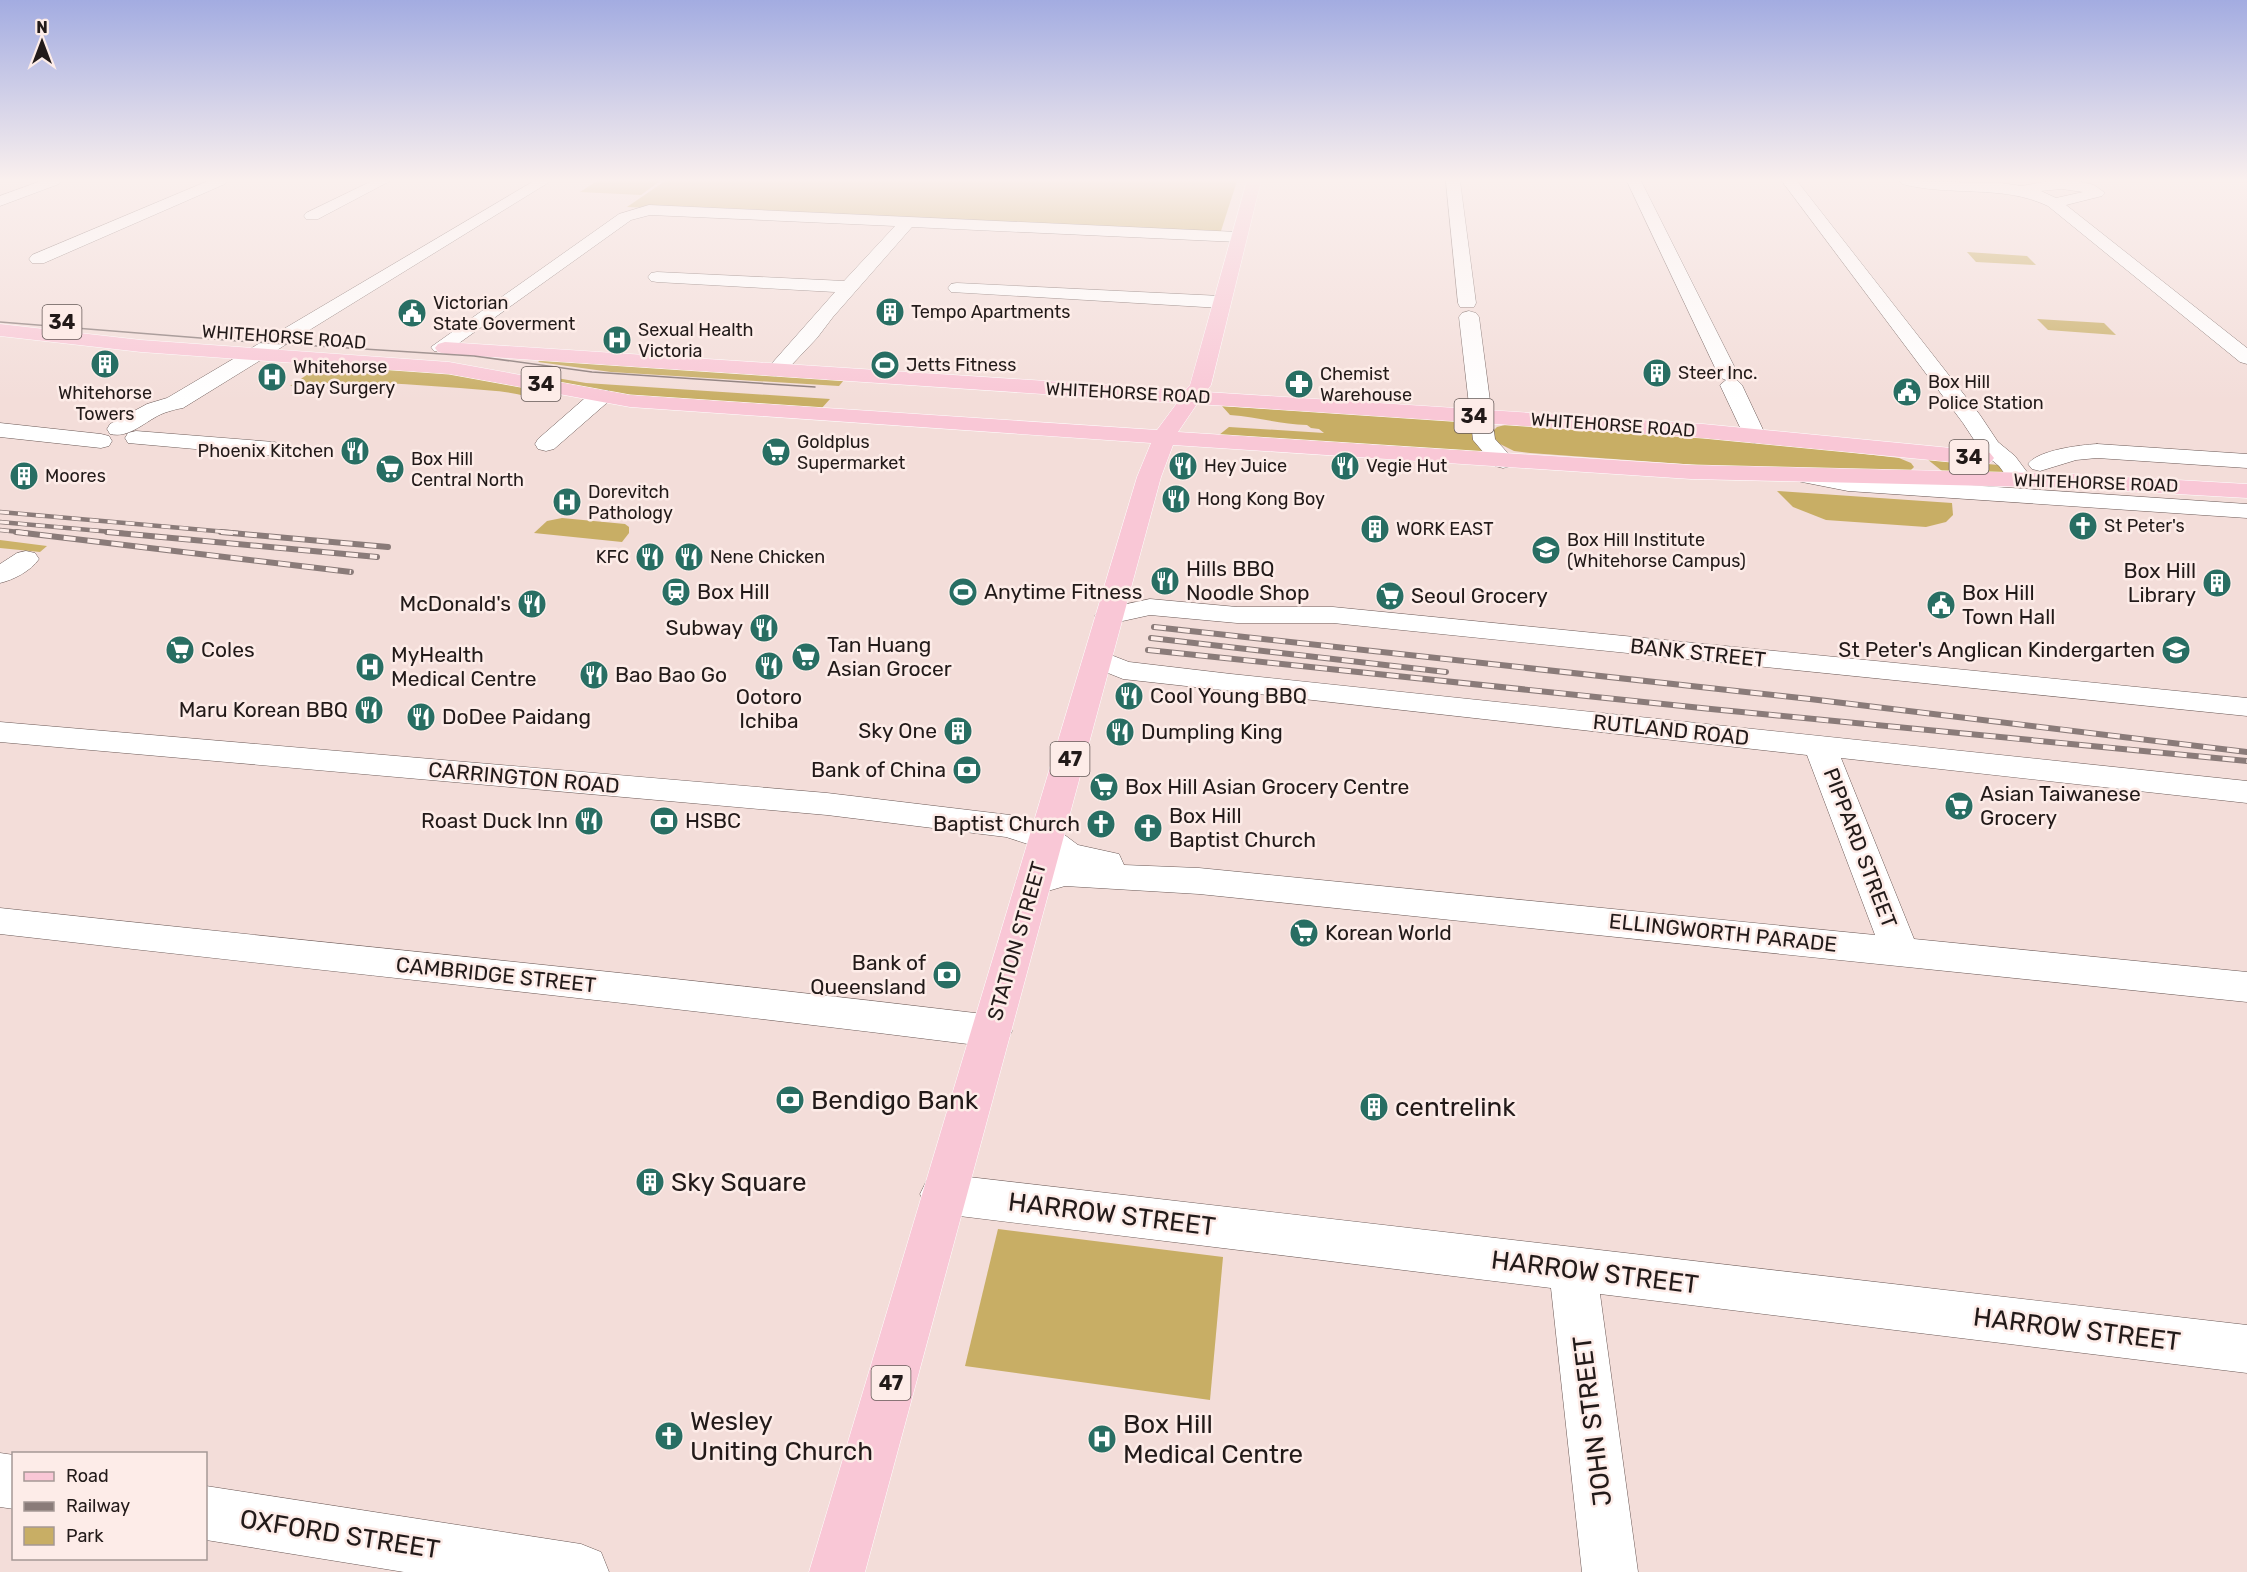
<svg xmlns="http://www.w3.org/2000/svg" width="2247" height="1572" font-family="Rubik,sans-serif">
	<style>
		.green { fill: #c8ae65 }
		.forest { fill: #ccb268 }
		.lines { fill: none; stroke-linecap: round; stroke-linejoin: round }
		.minor-casing { stroke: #6b5956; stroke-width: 1 }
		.major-casing { stroke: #fff; stroke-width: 1 }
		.minor { fill: #fff; fill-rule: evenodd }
		.major { fill: #f9c7d6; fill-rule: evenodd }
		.tram { stroke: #8a7b79; stroke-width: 1.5 }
		.rail-far1-casing { stroke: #8a7b79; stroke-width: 4.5 }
		.rail-casing { stroke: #8a7b79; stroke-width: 6 }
		.rail-far1 { stroke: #fdece8; stroke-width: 3; stroke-dasharray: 9; stroke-linecap: butt }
		.rail { stroke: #fdece8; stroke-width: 4; stroke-dasharray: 12; stroke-linecap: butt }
		.labels { text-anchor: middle; stroke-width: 5; stroke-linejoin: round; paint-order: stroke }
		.far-poi-label { font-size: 18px; fill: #221a19; stroke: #fdece8; text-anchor: start }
		.far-street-label { font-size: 18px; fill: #221a19; stroke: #fdece8 }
		.shield { fill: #fdece8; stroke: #645957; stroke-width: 1.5 }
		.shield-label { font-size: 20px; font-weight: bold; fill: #221a19 }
		.poi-label { font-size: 21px; fill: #221a19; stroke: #fdece8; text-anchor: start }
		.street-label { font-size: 21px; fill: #221a19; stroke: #fdece8 }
		.near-poi-label { font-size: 26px; fill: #221a19; stroke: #fdece8; text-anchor: start }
		.near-street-label { font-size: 26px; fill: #221a19; stroke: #fdece8 }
	</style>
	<rect width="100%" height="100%" fill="#f3ddd9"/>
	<g class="green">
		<polygon points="597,181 660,181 641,195 580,192"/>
		<polygon points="665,181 1237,181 1220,234 627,207"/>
		<polygon points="1967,252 2027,256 2036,265 1976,262"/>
		<polygon points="2037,319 2104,323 2116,335 2048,330"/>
		<polygon points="543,358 844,380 839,386 611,372 538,362"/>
		<path d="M 328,361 L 450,374 L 539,390 L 554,396 C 537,401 514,392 496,391 C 427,386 358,378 290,386 Z"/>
		<polygon points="521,372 586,383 830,399 821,409 629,396 575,387"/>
		<path d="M 1222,406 L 1471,422 L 1493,454 L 1219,435 L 1229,427 L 1324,433 L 1319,429 L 1311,428 L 1307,425 C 1280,424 1257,417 1230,415 Z"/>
		<polygon points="1509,424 1702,435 1899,458 1911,463 1914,467 1910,471 1711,466 1530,453 1514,451 1494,441 1492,432 1497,427"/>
		<polygon points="1927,459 1999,465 2006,475 1942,471"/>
		<polygon points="1777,491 1952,503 1953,515 1946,522 1926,527 1826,520 1793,507"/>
		<polygon points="562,518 625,524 629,527 629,533 622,542 534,533 547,521"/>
		<polygon points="998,1229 1223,1257 1210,1400 965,1366"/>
	</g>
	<polygon class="forest" points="0,540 47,546 40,552 0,548"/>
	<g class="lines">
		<g class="minor-casing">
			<g id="minor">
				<polygon points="41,181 61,181 59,184 0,206 0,196"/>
				<polygon points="208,181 227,181 225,184 44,263 32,263 29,259 32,255"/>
				<polygon points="372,181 390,181 318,219 306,219 304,216 306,213"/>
				<path d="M 534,181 L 551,181 L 183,408 C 176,409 170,411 164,413 C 146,420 130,439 110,434 L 107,429 L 110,424 L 147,404 L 167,398 Z"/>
				<polygon points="1446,181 1460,181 1476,303 1474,307 1460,307 1458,303"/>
				<polygon points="1627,181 1641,181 1738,374 1733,379 1738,381 1742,385 1766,436 1763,441 1755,443 1747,441 1744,436 1720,385 1726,380 1721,378 1718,374"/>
				<polygon points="1782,181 1797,181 1980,415 1998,442 2015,456 2033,480 2029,485 2021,487 2013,485 1999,466 1982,452 1963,423"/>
				<path d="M 1900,181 L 2000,183 L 2022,186 L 2048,181 L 2077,181 L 2094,185 L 2105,193 L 2102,196 L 2066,205 L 2247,348 L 2247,364 L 2240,362 L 2048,206 C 2002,184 1952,197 1902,184 ZM 2062,189 L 2083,192 L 2056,198 L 2041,191 Z"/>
				<polygon points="649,205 1238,232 1246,237 1238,242 912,227 833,317 817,338 783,374 776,376 769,374 766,370 835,292 657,282 651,281 648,277 651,273 657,272 844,281 895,226 650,215 631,220 448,351 434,351 431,347 619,214"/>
				<polygon points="957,283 1221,296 1228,298 1230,302 1228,306 1221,308 951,292 948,288 951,284"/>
				<polygon points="1469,311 1476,313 1479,317 1495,439 1515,461 1511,466 1503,468 1495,466 1473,440 1459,317 1462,313"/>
				<polygon points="601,390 609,391 612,396 609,401 554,449 546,451 538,449 535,444 538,439 593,391"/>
				<polygon points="0,423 101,434 109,436 112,441 109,446 101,448 0,437"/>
				<polygon points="136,431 274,442 282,444 285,449 282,454 274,456 128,443 125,438 128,433"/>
				<path d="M 2097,444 L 2247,454 L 2247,468 L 2097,458 L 2076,460 L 2040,471 L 2032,469 L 2028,464 C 2038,450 2080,445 2097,444 Z"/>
				<polygon points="1800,468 1848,477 2247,504 2247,518 1848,491 1792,480 1788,475 1792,470"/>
				<path d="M 26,551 L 35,553 L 39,559 C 31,571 13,580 0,583 L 0,564 L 17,553 Z"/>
				<polygon points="1150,599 1237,607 1333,607 2247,698 2247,716 1333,623 1237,623 1150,615 1109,624 1099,622 1095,616 1099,610"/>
				<polygon points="1098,650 1129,662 1231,674 2247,781 2247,803 1841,758 1914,939 2247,972 2247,1002 1199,894 1065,886 1034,895 1021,891 1016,882 1021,873 1056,864 1034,846 1006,837 827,815 0,742 0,722 827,793 1010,815 1058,830 1078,845 1119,854 1124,865 1199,868 1875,935 1807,755 1123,679 1088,665 1083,659 1088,653"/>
				<path d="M 0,908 C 331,944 662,975 992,1015 L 1006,1020 L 1012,1031 L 1006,1042 L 992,1047 C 662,1005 331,972 0,934 Z"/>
				<polygon points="943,1174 2247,1325 2247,1373 1600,1294 1638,1572 1582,1572 1551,1288 943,1214 927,1208 920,1194 927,1180"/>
				<polygon points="0,1453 14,1455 14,1509 0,1507"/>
				<polygon points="206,1486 581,1544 601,1552 609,1572 404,1572 206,1540"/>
			</g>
		</g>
		<g class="major-casing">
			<polygon id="major" points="1247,181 1261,181 1211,385 1206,392 1703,424 1982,451 1990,453 1994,458 1990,463 1982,465 1703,438 1197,404 1178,432 1691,465 2072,474 2247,484 2247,498 2072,488 1691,479 1173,445 1161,477 865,1572 809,1572 1137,477 1151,443 630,407 449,374 141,352 0,336 0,324 141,340 449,362 630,395 1157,430 1177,403 445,354 438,352 435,348 438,344 445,342 1185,390 1190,385"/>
		</g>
		<use href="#minor" class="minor"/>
		<use href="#major" class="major"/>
		<polyline class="tram" points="0,322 238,341 474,356 592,372 815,387"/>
		<g class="rail-far1-casing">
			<g id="rail-far1">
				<polyline points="0,512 238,533"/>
				<polyline points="0,522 123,533"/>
				<polyline points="0,530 29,533"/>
			</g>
		</g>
		<g class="rail-casing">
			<g id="rail">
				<polyline points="16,532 351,572"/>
				<polyline points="107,532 377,557"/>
				<polyline points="221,532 388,547"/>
				<polyline points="1154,627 1810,699 2247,752"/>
				<polyline points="1151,638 1446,672"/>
				<polyline points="1148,650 1711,709 2247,761"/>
			</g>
		</g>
		<use href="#rail-far1" class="rail-far1"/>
		<use href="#rail" class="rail"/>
	</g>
	<linearGradient id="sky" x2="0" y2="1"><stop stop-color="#a3ace1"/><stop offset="0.45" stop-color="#faf0ee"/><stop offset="1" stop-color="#faf0ee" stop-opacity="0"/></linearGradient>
	<rect width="2247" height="401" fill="url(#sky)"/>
	<defs>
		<g id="building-disc" transform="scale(1.5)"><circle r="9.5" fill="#286e63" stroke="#fdece8"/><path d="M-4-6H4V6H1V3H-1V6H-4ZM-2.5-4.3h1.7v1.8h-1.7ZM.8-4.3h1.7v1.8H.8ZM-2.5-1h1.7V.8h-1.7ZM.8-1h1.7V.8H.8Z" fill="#fff"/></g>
		<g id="civic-disc" transform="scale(1.5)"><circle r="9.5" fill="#286e63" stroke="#fdece8"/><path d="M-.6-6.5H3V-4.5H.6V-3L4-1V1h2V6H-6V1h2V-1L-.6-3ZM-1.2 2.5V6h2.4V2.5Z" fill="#fff"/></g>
		<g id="hospital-disc" transform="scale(1.5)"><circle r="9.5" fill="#286e63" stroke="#fdece8"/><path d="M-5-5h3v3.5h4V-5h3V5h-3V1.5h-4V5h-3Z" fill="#fff"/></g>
		<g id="stadium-disc" transform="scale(1.5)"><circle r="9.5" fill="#286e63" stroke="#fdece8"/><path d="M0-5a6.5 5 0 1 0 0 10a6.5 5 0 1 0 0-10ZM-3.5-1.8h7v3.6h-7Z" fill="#fff"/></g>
		<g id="pharmacy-disc" transform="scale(1.5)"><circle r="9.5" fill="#286e63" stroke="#fdece8"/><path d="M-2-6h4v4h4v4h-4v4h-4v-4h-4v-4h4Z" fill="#fff"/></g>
		<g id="restaurant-disc" transform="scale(1.5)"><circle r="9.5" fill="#286e63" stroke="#fdece8"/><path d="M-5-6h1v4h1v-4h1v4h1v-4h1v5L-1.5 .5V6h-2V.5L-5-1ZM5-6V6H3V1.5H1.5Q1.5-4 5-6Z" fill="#fff"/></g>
		<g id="supermarket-disc" transform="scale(1.5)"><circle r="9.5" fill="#286e63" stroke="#fdece8"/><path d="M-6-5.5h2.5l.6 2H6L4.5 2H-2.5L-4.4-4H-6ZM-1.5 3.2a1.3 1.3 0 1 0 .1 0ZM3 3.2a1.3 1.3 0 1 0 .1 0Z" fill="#fff"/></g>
		<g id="church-disc" transform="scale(1.5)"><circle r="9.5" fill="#286e63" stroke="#fdece8"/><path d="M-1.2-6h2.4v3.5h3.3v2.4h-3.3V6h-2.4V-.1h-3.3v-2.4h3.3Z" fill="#fff"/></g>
		<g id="university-disc" transform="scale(1.5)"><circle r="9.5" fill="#286e63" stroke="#fdece8"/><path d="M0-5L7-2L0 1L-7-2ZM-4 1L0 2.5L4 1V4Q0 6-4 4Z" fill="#fff"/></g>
		<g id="station-disc" transform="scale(1.5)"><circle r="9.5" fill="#286e63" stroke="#fdece8"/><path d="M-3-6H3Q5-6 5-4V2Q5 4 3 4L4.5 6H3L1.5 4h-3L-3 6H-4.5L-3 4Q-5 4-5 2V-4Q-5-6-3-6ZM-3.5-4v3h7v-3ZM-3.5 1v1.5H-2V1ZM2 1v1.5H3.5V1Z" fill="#fff"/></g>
		<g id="school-disc" transform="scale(1.5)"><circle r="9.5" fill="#286e63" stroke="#fdece8"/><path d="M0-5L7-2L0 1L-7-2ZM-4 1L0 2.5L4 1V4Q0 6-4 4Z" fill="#fff"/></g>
		<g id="bank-disc" transform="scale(1.5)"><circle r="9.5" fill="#286e63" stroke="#fdece8"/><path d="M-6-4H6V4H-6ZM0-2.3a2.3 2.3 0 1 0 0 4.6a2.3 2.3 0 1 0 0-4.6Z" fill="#fff"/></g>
	</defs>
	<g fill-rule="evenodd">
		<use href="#building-disc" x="890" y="312"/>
		<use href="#civic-disc" x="412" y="313"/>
		<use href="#hospital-disc" x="617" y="340"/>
		<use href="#building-disc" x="105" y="364"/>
		<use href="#stadium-disc" x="885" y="365"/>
		<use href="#building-disc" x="1657" y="373"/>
		<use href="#hospital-disc" x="272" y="377"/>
		<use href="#pharmacy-disc" x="1299" y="384"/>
		<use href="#civic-disc" x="1907" y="392"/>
		<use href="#restaurant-disc" x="355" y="451"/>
		<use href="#supermarket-disc" x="776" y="452"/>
		<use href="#restaurant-disc" x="1183" y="466"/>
		<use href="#restaurant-disc" x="1345" y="466"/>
		<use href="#supermarket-disc" x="390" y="469"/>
		<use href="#building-disc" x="24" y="476"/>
		<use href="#restaurant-disc" x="1176" y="499"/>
		<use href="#hospital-disc" x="567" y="502"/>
		<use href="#church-disc" x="2083" y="526"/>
		<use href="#building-disc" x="1375" y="529"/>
		<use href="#university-disc" x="1546" y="550"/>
		<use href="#restaurant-disc" x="650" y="557"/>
		<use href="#restaurant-disc" x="689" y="557"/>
		<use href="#restaurant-disc" x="1165" y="581"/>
		<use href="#building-disc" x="2217" y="583"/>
		<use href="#station-disc" x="676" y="592"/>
		<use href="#stadium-disc" x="963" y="592"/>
		<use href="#supermarket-disc" x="1390" y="596"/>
		<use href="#restaurant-disc" x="532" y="604"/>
		<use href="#civic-disc" x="1941" y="605"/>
		<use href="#restaurant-disc" x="764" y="628"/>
		<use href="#supermarket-disc" x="180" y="650"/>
		<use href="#school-disc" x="2176" y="650"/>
		<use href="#supermarket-disc" x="806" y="657"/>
		<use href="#restaurant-disc" x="769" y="666"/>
		<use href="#hospital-disc" x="370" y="667"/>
		<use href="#restaurant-disc" x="594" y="675"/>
		<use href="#restaurant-disc" x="1129" y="696"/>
		<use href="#restaurant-disc" x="369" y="710"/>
		<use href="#restaurant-disc" x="421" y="717"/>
		<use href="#building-disc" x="958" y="731"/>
		<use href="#restaurant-disc" x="1120" y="732"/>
		<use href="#bank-disc" x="967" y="770"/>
		<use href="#supermarket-disc" x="1104" y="787"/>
		<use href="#supermarket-disc" x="1959" y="806"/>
		<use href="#restaurant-disc" x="589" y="821"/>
		<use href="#bank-disc" x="664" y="821"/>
		<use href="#church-disc" x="1101" y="824"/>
		<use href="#church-disc" x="1148" y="828"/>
		<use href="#supermarket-disc" x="1304" y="933"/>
		<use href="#bank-disc" x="947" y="975"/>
		<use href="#bank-disc" x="790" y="1100"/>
		<use href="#building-disc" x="1374" y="1107"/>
		<use href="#building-disc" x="650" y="1182"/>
		<use href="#church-disc" x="669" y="1436"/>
		<use href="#hospital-disc" x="1102" y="1439"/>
	</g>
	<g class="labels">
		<g class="far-poi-label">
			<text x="433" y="309">Victorian<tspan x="433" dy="21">State Goverment</tspan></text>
			<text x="911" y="318">Tempo Apartments</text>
			<text x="638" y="336">Sexual Health<tspan x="638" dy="21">Victoria</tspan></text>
			<text x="906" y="371">Jetts Fitness</text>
			<text x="293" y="373">Whitehorse<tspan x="293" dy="21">Day Surgery</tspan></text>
			<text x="1678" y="379">Steer Inc.</text>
			<text x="1320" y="380">Chemist<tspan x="1320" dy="21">Warehouse</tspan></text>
			<text x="1928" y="388">Box Hill<tspan x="1928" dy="21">Police Station</tspan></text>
			<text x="105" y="399" text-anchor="middle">Whitehorse<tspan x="105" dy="21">Towers</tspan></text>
			<text x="797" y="448">Goldplus<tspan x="797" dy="21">Supermarket</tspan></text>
			<text x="334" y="457" text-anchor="end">Phoenix Kitchen</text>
			<text x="411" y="465">Box Hill<tspan x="411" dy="21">Central North</tspan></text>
			<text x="1204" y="472">Hey Juice</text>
			<text x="1366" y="472">Vegie Hut</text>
			<text x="45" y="482">Moores</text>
			<text x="588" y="498">Dorevitch<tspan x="588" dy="21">Pathology</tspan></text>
			<text x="1197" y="505">Hong Kong Boy</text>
			<text x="2104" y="532">St Peter's</text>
			<text x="1396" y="535">WORK EAST</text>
			<text x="1567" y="546">Box Hill Institute<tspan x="1567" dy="21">(Whitehorse Campus)</tspan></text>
			<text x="629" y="563" text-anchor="end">KFC</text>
			<text x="710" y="563">Nene Chicken</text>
		</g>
		<g class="far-street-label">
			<text transform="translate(284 337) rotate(4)" y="6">WHITEHORSE ROAD</text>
			<text transform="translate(1128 393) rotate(3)" y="6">WHITEHORSE ROAD</text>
			<text transform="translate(1613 425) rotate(4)" y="6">WHITEHORSE ROAD</text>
			<text transform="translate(2096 483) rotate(2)" y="6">WHITEHORSE ROAD</text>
		</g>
		<g class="shield">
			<rect x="42.5" y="305" width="39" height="34" rx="4.5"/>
			<rect x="521.5" y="367" width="39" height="34" rx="4.5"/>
			<rect x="1454.5" y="399" width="39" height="34" rx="4.5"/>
			<rect x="1949.5" y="440" width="39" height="34" rx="4.5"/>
			<rect x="1050.5" y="742" width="39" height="34" rx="4.5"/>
			<rect x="871.5" y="1366" width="39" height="34" rx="4.5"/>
		</g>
		<g class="shield-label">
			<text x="62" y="329">34</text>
			<text x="541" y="391">34</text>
			<text x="1474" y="423">34</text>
			<text x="1969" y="464">34</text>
			<text x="1070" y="766">47</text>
			<text x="891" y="1390">47</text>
		</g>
		<g class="poi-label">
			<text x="1186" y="576">Hills BBQ<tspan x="1186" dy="24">Noodle Shop</tspan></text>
			<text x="2196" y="578" text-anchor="end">Box Hill<tspan x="2196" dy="24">Library</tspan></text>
			<text x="697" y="599">Box Hill</text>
			<text x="984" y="599">Anytime Fitness</text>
			<text x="1962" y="600">Box Hill<tspan x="1962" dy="24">Town Hall</tspan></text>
			<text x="1411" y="603">Seoul Grocery</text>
			<text x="511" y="611" text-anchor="end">McDonald's</text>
			<text x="743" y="635" text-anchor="end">Subway</text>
			<text x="827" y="652">Tan Huang<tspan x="827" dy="24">Asian Grocer</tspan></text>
			<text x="201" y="657">Coles</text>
			<text x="2155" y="657" text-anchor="end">St Peter's Anglican Kindergarten</text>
			<text x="391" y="662">MyHealth<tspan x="391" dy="24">Medical Centre</tspan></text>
			<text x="615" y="682">Bao Bao Go</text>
			<text x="1150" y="703">Cool Young BBQ</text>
			<text x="769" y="704" text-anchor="middle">Ootoro<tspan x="769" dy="24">Ichiba</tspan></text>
			<text x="348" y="717" text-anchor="end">Maru Korean BBQ</text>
			<text x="442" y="724">DoDee Paidang</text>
			<text x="937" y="738" text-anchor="end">Sky One</text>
			<text x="1141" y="739">Dumpling King</text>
			<text x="946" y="777" text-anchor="end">Bank of China</text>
			<text x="1125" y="794">Box Hill Asian Grocery Centre</text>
			<text x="1980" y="801">Asian Taiwanese<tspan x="1980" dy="24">Grocery</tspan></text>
			<text x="1169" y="823">Box Hill<tspan x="1169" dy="24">Baptist Church</tspan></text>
			<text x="568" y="828" text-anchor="end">Roast Duck Inn</text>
			<text x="685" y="828">HSBC</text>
			<text x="1080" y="831" text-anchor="end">Baptist Church</text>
			<text x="1325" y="940">Korean World</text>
			<text x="926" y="970" text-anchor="end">Bank of<tspan x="926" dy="24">Queensland</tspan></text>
		</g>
		<g class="street-label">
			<text transform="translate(1698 653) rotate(6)" y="7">BANK STREET</text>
			<text transform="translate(1671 730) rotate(6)" y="7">RUTLAND ROAD</text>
			<text transform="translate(524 778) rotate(5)" y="7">CARRINGTON ROAD</text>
			<text transform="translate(1860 848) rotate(69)" y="7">PIPPARD STREET</text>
			<text transform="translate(1723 933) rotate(6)" y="7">ELLINGWORTH PARADE</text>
			<text transform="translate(1017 941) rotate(-74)" y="7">STATION STREET</text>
			<text transform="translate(496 975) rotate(6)" y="7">CAMBRIDGE STREET</text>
		</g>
		<g class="near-poi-label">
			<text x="811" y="1109">Bendigo Bank</text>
			<text x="1395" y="1116">centrelink</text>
			<text x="671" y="1191">Sky Square</text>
			<text x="690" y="1430">Wesley<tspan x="690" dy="30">Uniting Church</tspan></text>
			<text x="1123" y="1433">Box Hill<tspan x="1123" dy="30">Medical Centre</tspan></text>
		</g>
		<g class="near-street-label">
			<text transform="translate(1112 1214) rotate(7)" y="9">HARROW STREET</text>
			<text transform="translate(1595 1272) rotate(7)" y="9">HARROW STREET</text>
			<text transform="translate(2077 1329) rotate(7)" y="9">HARROW STREET</text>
			<text transform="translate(1592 1421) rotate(-97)" y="9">JOHN STREET</text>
			<text transform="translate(340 1534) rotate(9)" y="9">OXFORD STREET</text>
		</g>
	</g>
	<rect x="12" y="1452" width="195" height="108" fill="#fdece8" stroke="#a59895" stroke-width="1.5"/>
	<rect x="24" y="1472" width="30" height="9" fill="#f9c7d6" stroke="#a59895" stroke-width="1.5"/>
	<text x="66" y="1482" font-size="18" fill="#221a19">Road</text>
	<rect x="24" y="1502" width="30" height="9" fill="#8a7b79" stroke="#a59895" stroke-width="1.5"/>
	<text x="66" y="1512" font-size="18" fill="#221a19">Railway</text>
	<rect x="24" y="1527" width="30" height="18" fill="#c8ae65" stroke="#a59895" stroke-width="1.5"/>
	<text x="66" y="1542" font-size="18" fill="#221a19">Park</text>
	<g transform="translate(42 42)" stroke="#fdece8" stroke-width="4.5" paint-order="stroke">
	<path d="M0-4.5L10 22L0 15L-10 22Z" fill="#221a19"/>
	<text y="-9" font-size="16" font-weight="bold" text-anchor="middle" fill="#221a19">N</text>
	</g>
</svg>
